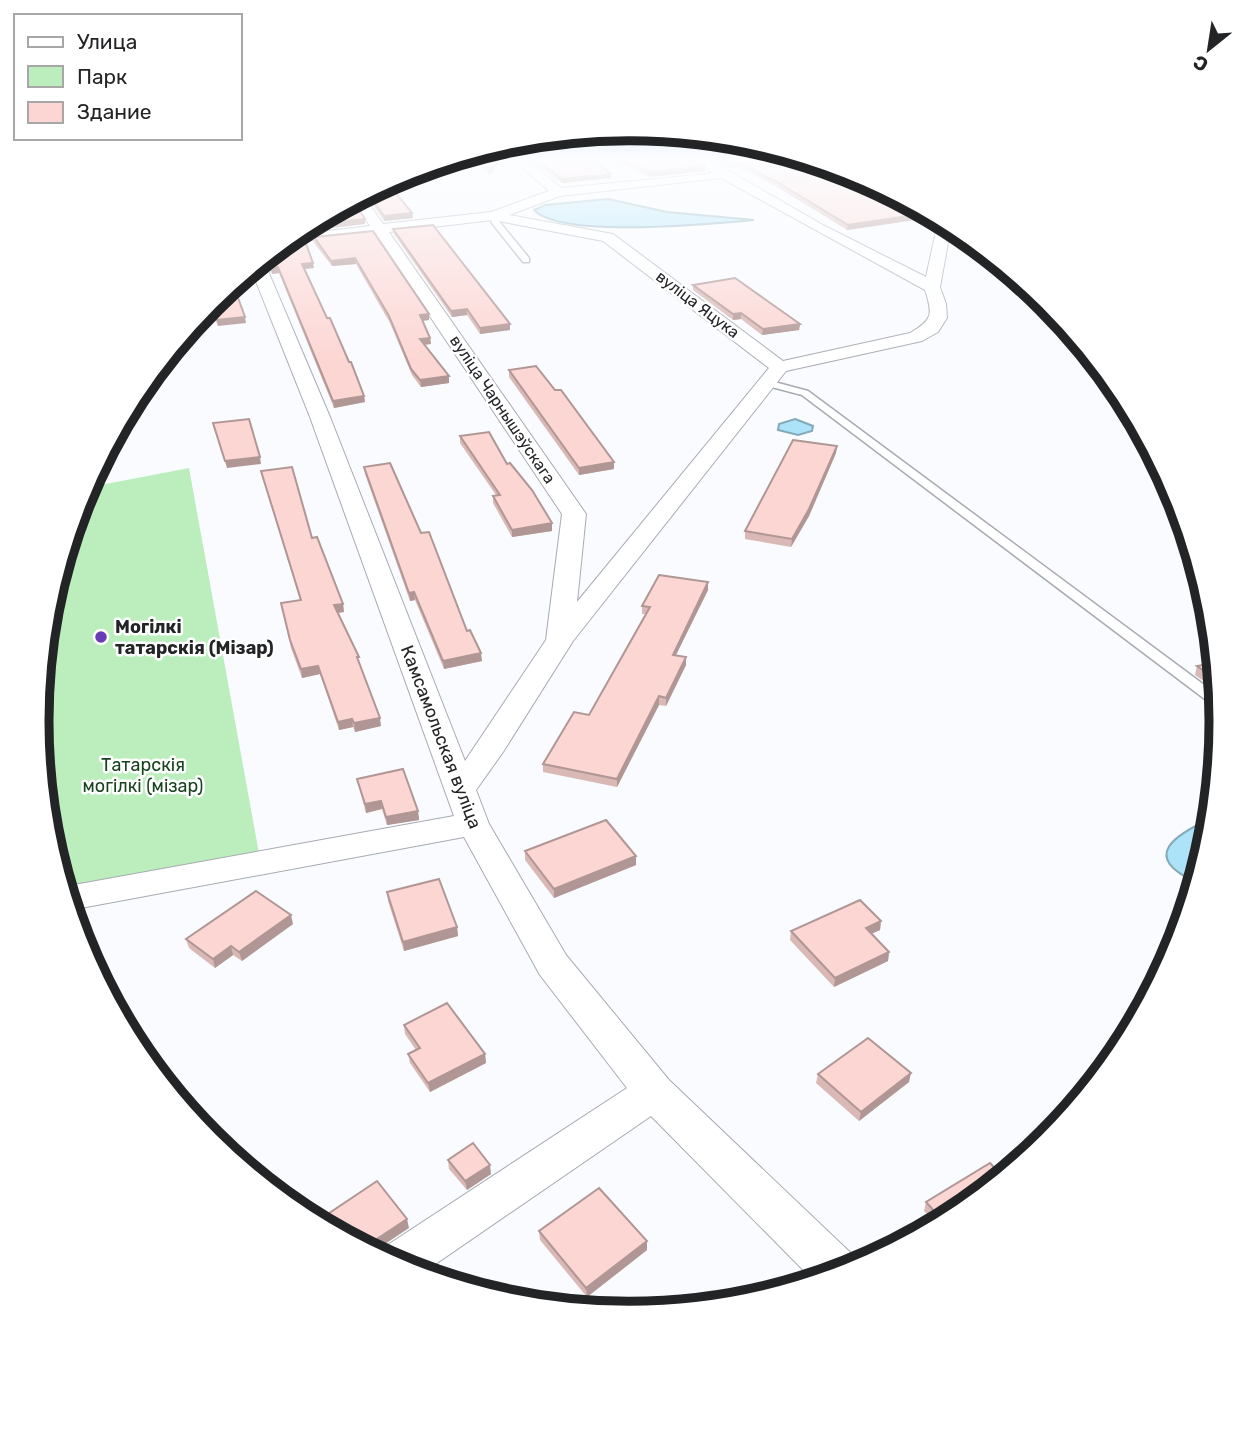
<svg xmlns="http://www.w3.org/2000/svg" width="1258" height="1443" font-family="Rubik,sans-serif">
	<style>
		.green { fill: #bceebd }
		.water { fill: #ace3f8; stroke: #83aab9; stroke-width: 2 }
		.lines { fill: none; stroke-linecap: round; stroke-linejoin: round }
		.lane-casing { stroke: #a7abb0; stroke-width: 3 }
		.street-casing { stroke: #a7abb0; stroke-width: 2 }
		.lane { fill: #fff; fill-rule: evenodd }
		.street { fill: #fff; fill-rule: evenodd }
		.wall { fill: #d9b8b5 }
		.shaded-wall { fill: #b09694 }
		.building { fill: #fcd6d3; stroke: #b09694; stroke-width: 2 }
		.poi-dot { fill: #673cb4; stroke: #fff; stroke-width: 2.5 }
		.labels { text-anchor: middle; stroke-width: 5; stroke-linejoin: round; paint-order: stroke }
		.far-street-label { font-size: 16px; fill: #232426; stroke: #fff }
		.poi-label { font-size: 18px; font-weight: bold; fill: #232426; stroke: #fff; text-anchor: start }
		.street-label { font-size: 18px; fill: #232426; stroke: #fff }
		.park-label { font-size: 18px; fill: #16431c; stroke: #fff }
		.rim { fill: none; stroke: #232426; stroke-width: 9 }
	</style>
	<rect width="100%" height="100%" fill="#f9fbff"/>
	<polygon class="green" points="189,468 260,859 65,894 48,837 37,722 48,606 85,488"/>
	<g class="water">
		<path d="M 608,199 L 667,212 L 754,220 C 712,224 562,239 534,210 L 545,205 Z"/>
		<polygon points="795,419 813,426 812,431 798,435 778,430 779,424"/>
		<path d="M 1212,818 L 1210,837 L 1196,882 C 1140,857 1174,835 1212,818 Z"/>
	</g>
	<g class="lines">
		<g class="lane-casing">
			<g id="lane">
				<polygon points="493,214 529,258 529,262 523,262 492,223 490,216"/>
				<polygon points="767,380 808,391 1219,696 1220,707 1214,706 802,395 764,385 762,383"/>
			</g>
		</g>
		<g class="street-casing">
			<path id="street" d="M 514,160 L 528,160 L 561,188 L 707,174 L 712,173 L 695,160 L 710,160 L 823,225 L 926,277 L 938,222 L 940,219 L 951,226 L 940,287 L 946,304 L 947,318 L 938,332 L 922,341 L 786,371 L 573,641 L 503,752 L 476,790 L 489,824 L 566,955 L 669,1080 L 856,1258 L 859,1267 L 814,1281 L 651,1116 L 421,1274 L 402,1269 L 377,1255 L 380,1250 L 627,1088 L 540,975 L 464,837 L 70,910 L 63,887 L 454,816 L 310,417 L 251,269 L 262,260 L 265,264 L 330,417 L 465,761 L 546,640 L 562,514 L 375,234 L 283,243 L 293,235 L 370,226 L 353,201 L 363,195 L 383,224 L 491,212 L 549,191 ZM 721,178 L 925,290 C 933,314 933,320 910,333 L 783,361 L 613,234 L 509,215 L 560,196 ZM 493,220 L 603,241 L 769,368 L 577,602 L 586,514 L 389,232 Z"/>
		</g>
		<use href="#lane" class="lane"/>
		<use href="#street" class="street"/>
	</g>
	<g class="wall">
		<polygon points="472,160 501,160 490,175"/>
		<polygon points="530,160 598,160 597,163 611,174 611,178 562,183"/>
		<polygon points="614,160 697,160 705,171 649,177"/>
		<polygon points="715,160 809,160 856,174 935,217 847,230 779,188 740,167 730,168"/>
		<polygon points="387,182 412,213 413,218 384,221 366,194"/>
		<polygon points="393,229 510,324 510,330 480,334 467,315 452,317 394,234"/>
		<polygon points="373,231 429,314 429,320 422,321 430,338 431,344 424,345 449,383 421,387 412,375 390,323 356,264 332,266 314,243 314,237"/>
		<polygon points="287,240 314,268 305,269 327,318 364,396 365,402 334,408 279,273 272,274 264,258"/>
		<polygon points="693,285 800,324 799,330 762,335 741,319 733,320 693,290"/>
		<polygon points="509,370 555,390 614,469 579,475 509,377"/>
		<polygon points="460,436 507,464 552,531 512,537 493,503 493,496 496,495 460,443"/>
		<polygon points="837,446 836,453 809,516 791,547 745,539 745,531"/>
		<polygon points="364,467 421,533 482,661 444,669 415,600 410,601 365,474"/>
		<polygon points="261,471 312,538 343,604 344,612 338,613 360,665 381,726 355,732 353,727 339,730 320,674 302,678 291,648 281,603 300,600"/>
		<polygon points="708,582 708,590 676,655 686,657 686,665 666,706 659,705 617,787 543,772 543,764 589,715 645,614 642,614 642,606"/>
		<polygon points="1215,663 1218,691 1195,675 1197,666"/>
		<polygon points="357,779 418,811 419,820 387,825 382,809 366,813"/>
		<polygon points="525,851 636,865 554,898 525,860"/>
		<polygon points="387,892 457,927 458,936 404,951 388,901"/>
		<polygon points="881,921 880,930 871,934 889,952 888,961 834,987 790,940 791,931"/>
		<polygon points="293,924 242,961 233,955 215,968 189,948 186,939"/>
		<polygon points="404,1025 485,1054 486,1063 430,1092 410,1063 408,1054 416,1050 405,1034"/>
		<polygon points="818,1074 909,1082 859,1121 816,1083"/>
		<polygon points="448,1160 491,1174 467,1190 449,1169"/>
		<polygon points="926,1202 958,1214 937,1225 924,1211"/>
		<polygon points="539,1231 647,1241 647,1250 587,1297 540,1240"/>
	</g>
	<g class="shaded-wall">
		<polygon points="497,160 501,160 490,175 489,170"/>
		<polygon points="740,163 740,167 730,168 730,164"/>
		<polygon points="705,166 705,171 649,177 649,172"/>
		<polygon points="611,174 611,178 562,183 562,179"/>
		<polygon points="412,213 413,218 384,221 384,216"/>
		<polygon points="928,213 935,217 847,230 848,225"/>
		<polygon points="365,219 365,224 306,231 305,226 307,225"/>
		<polygon points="355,258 356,264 332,266 331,261"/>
		<polygon points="313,263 314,268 303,269 302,264"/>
		<polygon points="278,267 279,273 272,274 271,268"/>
		<polygon points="250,270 251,276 246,276 246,274"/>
		<polygon points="467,309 467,315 452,317 451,311"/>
		<polygon points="741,313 741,319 733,320 733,314"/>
		<polygon points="429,314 429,320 420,321 420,315"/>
		<polygon points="245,317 246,323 218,326 216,320"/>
		<polygon points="510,324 510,330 480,334 480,328"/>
		<polygon points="800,324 799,330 762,335 763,329"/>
		<polygon points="430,338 431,344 420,345 420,339"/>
		<polygon points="449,376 449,383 421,387 420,380"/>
		<polygon points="138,390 140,397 134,398"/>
		<polygon points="364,396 365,402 334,408 333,401"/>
		<polygon points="837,446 836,453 809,516 791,547 792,539"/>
		<polygon points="260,457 261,464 227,468 225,461"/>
		<polygon points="614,462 614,469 579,475 579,468"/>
		<polygon points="552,523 552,531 512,537 512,530"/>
		<polygon points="708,582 708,590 672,663 673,655"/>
		<polygon points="414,592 415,600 410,601 409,593"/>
		<polygon points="343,604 344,612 336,613 334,605"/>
		<polygon points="481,653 482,661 444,669 443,661"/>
		<polygon points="686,657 686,665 666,706 666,698"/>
		<polygon points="318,666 320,674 302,678 301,669"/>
		<polygon points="659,696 659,705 617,787 617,779"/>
		<polygon points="380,718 381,726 355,732 354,723"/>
		<polygon points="352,719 353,727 339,730 338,722"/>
		<polygon points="381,801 382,809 366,813 365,804"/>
		<polygon points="418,811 419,820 387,825 386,817"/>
		<polygon points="636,856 636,865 554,898 554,889"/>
		<polygon points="291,915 293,924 242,961 239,952"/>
		<polygon points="881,921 880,930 864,937 866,928"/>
		<polygon points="457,927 458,936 404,951 403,942"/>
		<polygon points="231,946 233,955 215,968 213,959"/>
		<polygon points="889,952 888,961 834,987 835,978"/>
		<polygon points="485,1054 486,1063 430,1092 428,1083"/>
		<polygon points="911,1073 909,1082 859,1121 861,1112"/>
		<polygon points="490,1165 491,1174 467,1190 465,1181"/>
		<polygon points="407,1219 409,1228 379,1248 375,1253 376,1254 370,1252 377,1239"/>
		<polygon points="647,1241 647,1250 587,1297 586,1288"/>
	</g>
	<g class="building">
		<polygon points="477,160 497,160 489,170"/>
		<polygon points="536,160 595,160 595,161 611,174 562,179"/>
		<polygon points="624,160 697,160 705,166 649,172"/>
		<polygon points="724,160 809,160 856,174 928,213 848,225 779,183 740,163 730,164"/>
		<polygon points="387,182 412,213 384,216 368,193"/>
		<polygon points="353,201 365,219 307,225"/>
		<polygon points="433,225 510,324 480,328 467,309 451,311 393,229"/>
		<polygon points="373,231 429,314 420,315 430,338 420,339 449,376 420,380 411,369 389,316 355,258 331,261 314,237"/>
		<polygon points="304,238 313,263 302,264 327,318 330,318 349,362 351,362 364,396 333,401 278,267 271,268 265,257 287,240"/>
		<polygon points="735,278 800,324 763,329 741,313 733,314 693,285"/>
		<polygon points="233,284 245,317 216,320 211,302"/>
		<polygon points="536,366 555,390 561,390 614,462 579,468 509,370"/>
		<polygon points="249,419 260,457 225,461 213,423"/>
		<polygon points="489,432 507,464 510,463 532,490 552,523 512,530 493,496 500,495 460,436"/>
		<polygon points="793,440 837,446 809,509 792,539 745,531"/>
		<polygon points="390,463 421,533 429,532 467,631 470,630 481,653 443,661 414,592 409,593 364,467"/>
		<polygon points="292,467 312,538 317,537 343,604 334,605 359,657 357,657 380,718 354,723 352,719 338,722 318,666 301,669 290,640 281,603 301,600 261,471"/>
		<polygon points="659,575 708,582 673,655 686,657 666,698 659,696 617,779 543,764 574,712 589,715 650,607 642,606"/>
		<polygon points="1215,663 1217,680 1197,666"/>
		<polygon points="403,769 418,811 386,817 381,801 365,804 357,779"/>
		<polygon points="606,820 636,856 554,889 525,851"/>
		<polygon points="439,879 457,927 403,942 387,892"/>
		<polygon points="256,891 291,915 239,952 231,946 213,959 186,939"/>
		<polygon points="860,900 881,921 866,928 889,952 835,978 791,931"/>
		<polygon points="447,1003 485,1054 428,1083 408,1054 420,1048 404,1025"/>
		<polygon points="868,1038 911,1073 861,1112 818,1074"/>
		<polygon points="473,1143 490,1165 465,1181 448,1160"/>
		<polygon points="990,1163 1003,1177 958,1214 944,1222 926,1202"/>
		<polygon points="377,1181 407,1219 377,1239 373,1245 374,1249 370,1252 316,1222"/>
		<polygon points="599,1188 647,1241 586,1288 539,1231"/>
	</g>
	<linearGradient id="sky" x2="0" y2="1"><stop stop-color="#90c7ee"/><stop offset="0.44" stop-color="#fcfdff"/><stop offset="1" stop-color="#fcfdff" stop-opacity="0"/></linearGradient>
	<rect width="1258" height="362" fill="url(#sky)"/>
	<circle class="poi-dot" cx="101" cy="637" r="7"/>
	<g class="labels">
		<g class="far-street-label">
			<text transform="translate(698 304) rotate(37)" y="6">вуліца Яцука</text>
			<text transform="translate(503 409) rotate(56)" y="6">вуліца Чарнышэўскага</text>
		</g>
		<g class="poi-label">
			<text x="115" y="633">Могілкі<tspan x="115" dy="21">татарскія (Мізар)</tspan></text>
		</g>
		<g class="street-label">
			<text transform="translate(441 737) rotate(69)" y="6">Камсамольская вуліца</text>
		</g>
		<g class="park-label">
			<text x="143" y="771">Татарскія<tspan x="143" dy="21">могілкі (мізар)</tspan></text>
		</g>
	</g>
	<path d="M0 0H1258V1443H0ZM49 721a580 580 0 1 1 1160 0a580 580 0 1 1-1160 0Z" fill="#fff" fill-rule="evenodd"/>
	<path class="rim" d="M49 721a580 580 0 1 1 1160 0a580 580 0 1 1-1160 0Z"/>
	<rect x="14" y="14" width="228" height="126" fill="#ffffff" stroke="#a7a7a8" stroke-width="2"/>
	<rect x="28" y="37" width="35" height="10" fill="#ffffff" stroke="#a7a7a8" stroke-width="2"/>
	<text x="77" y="49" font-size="21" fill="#232426">Улица</text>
	<rect x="28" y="66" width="35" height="21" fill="#bceebd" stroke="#a7a7a8" stroke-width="2"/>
	<text x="77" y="84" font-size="21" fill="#232426">Парк</text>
	<rect x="28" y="102" width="35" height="21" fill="#fcd6d3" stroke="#a7a7a8" stroke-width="2"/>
	<text x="77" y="119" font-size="21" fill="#232426">Здание</text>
	<g transform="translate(1209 49) rotate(210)" stroke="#ffffff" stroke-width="5" paint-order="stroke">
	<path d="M0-5L12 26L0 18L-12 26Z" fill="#232426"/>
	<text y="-10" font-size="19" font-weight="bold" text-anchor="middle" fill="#232426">С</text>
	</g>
</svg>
